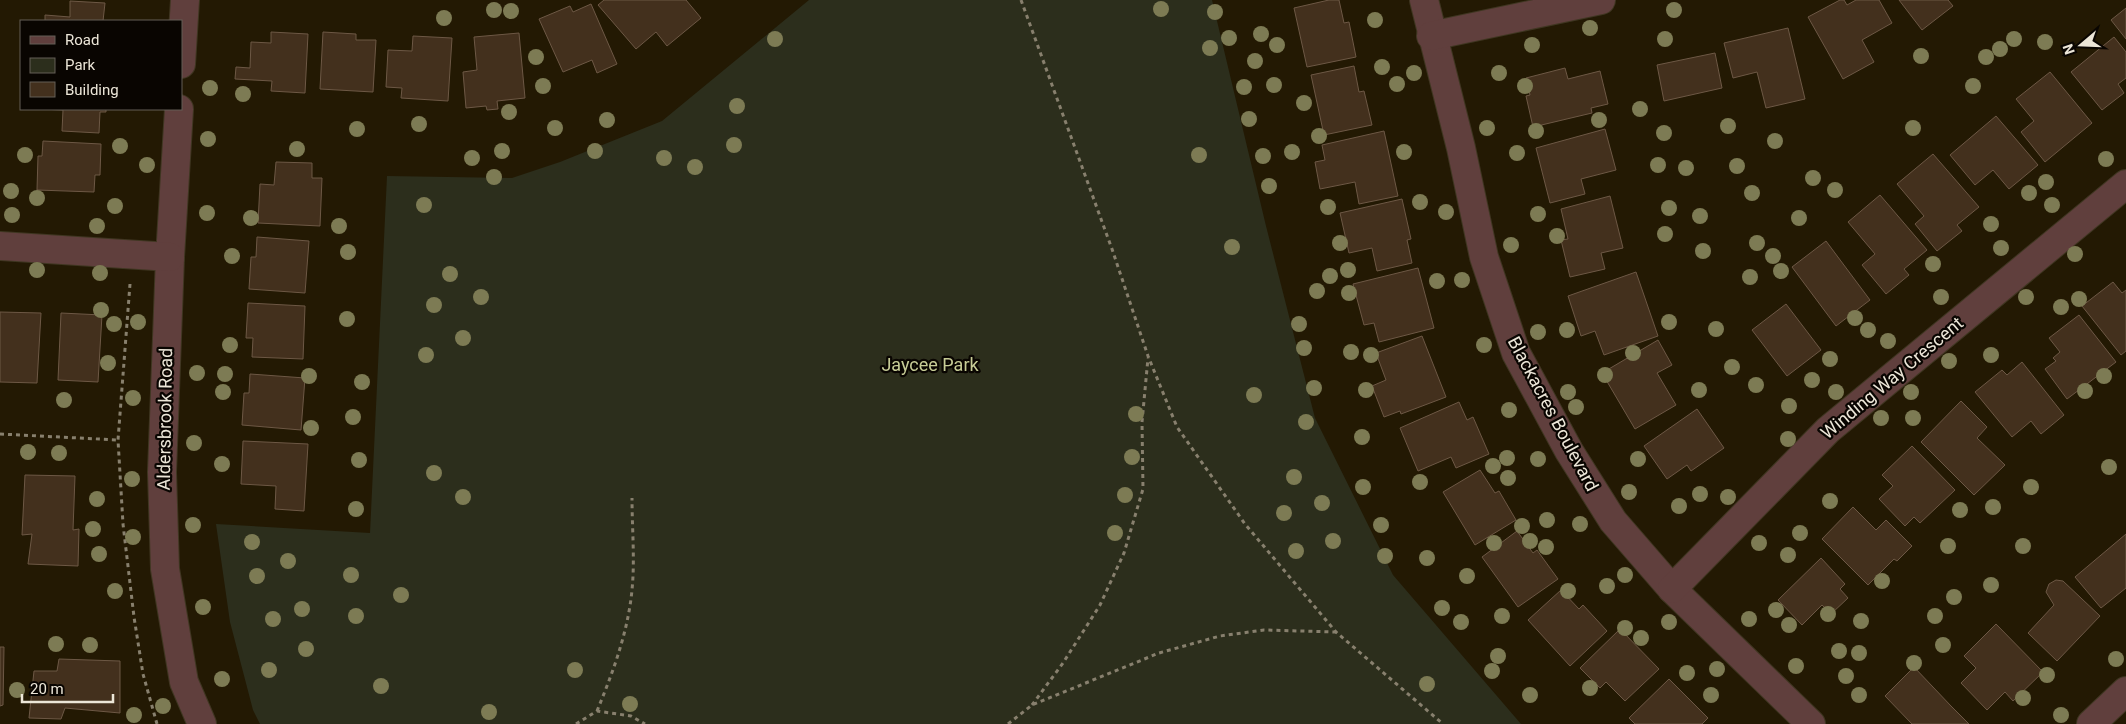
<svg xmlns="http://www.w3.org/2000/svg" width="2126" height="724" font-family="Roboto,sans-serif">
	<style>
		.green { fill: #2c2e1c }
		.building { fill: #43301d; stroke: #6d5845 }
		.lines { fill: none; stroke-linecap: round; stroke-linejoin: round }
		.minor-casing { stroke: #3f3621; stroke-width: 30 }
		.path { stroke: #88806e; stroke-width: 3; stroke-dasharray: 4 4; stroke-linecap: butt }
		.minor { stroke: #603f3d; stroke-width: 28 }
		.tree { fill: #7d7b54 }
		.labels { text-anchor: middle; stroke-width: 4.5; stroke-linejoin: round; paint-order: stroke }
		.park-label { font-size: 18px; fill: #c7cc96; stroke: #090501 }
		.street-label { font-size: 18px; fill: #ece6d8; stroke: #090501 }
	</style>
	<rect width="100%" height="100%" fill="#231903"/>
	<polygon class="green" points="809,0 1212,0 1266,226 1315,418 1393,575 1521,724 260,724 253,710 230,622 216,524 370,533 387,176 512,178 560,162 662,121"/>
	<g class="building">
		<polygon points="604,0 686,0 701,18 667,46 656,32 636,49 598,5"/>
		<polygon points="1329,0 1339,0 1344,23 1349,22 1356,57 1307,67 1294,8"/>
		<polygon points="1840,0 1844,0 1847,5 1856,0 1879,0 1892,23 1862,40 1874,62 1843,79 1808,17"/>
		<polygon points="1899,0 1948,0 1953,6 1922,30"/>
		<polygon points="70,1 105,3 103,21 45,21 45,15 70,17"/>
		<polygon points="591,4 617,64 597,73 592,60 563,72 539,19 570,6 573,12"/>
		<polygon points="2126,8 2126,39 2111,20"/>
		<polygon points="1788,28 1805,99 1766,108 1757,72 1733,78 1724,43"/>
		<polygon points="271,32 308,34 305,93 271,91 272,81 235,79 236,67 250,68 251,42 271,43"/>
		<polygon points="323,32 356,34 356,40 376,40 373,92 320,89"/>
		<polygon points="519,33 525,98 497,101 498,109 487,110 486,106 466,108 463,72 477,70 474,37"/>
		<polygon points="413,36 452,38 448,101 401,98 402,88 386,87 388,50 412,51"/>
		<polygon points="2114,37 2126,52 2126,78 2118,84 2124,93 2102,110 2071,72"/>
		<polygon points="1715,53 1722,88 1664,101 1657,65"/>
		<polygon points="1354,66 1359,92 1364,91 1372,125 1324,135 1311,75"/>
		<polygon points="1565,68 1568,79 1600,71 1608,104 1591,108 1592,113 1533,127 1526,96 1530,95 1526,78"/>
		<polygon points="2050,72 2092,123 2045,162 2021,132 2034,121 2016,99"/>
		<polygon points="40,109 106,109 106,112 100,112 99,133 62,131 63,110"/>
		<polygon points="1996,116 2038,165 2009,189 1993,170 1975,185 1950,155"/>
		<polygon points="1605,129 1616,170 1581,179 1585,194 1550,203 1536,148"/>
		<polygon points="1384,131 1398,196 1359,204 1355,182 1320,189 1315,162 1325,160 1322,145"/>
		<polygon points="43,141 101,144 100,175 95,175 94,192 37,190 38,156 42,156"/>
		<polygon points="1933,154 1979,207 1957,225 1962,231 1937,251 1915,224 1924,216 1897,184"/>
		<polygon points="276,162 312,163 312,178 322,178 320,226 258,223 260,184 274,185"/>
		<polygon points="1880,195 1927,250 1904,269 1909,275 1886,294 1862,265 1875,254 1848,222"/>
		<polygon points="1610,196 1623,248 1601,253 1605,269 1570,277 1561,240 1568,239 1561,209"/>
		<polygon points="1402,199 1411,239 1407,240 1412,263 1377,271 1372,248 1349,253 1340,213"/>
		<polygon points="257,237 309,241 305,293 249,289 251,257 256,257"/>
		<polygon points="1826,241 1870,300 1836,326 1792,267"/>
		<polygon points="1418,268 1434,328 1379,342 1374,323 1364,325 1353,284"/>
		<polygon points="1636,272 1658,336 1604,355 1595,331 1581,336 1568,296"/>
		<polygon points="2113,282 2122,293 2126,290 2126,351 2121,355 2082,306"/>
		<polygon points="248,303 305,306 303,359 252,357 253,338 246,338"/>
		<polygon points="1786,304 1821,350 1787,376 1752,330"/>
		<polygon points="0,312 41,313 37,383 0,382"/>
		<polygon points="61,313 102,315 98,382 58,380"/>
		<polygon points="2079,315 2116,362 2067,399 2045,369 2056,361 2053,358 2060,352 2049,338"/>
		<polygon points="1422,336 1446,397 1401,414 1400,411 1384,417 1372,386 1386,380 1376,353"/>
		<polygon points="1658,340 1672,365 1657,373 1676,405 1635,429 1602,373"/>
		<polygon points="2022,362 2064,415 2041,434 2031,421 2012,437 1975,392 2002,370 2007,375"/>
		<polygon points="250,374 305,378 301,430 242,425 244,393 249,393"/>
		<polygon points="1961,401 1987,427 1977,438 2005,465 1974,495 1921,442"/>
		<polygon points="1459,402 1467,420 1473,417 1489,454 1456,468 1451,457 1418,471 1400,428"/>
		<polygon points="1697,409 1724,448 1691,471 1687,465 1667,479 1644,446"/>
		<polygon points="243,441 308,444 304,511 275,509 276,486 241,484"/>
		<polygon points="1912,446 1955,490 1920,523 1914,517 1905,526 1879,499 1893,486 1882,475"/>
		<polygon points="1480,470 1495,493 1499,491 1516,520 1475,545 1443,492"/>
		<polygon points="25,475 75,476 73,530 79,529 78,566 28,564 32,534 22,535"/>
		<polygon points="1853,507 1876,530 1886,520 1912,546 1897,561 1894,559 1868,585 1822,539"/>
		<polygon points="1517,531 1533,553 1537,550 1558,579 1518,607 1482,557"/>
		<polygon points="2126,534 2126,588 2101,608 2075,577"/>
		<polygon points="1821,558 1845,584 1840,589 1848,598 1831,614 1822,605 1802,625 1778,600"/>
		<polygon points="2056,580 2063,581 2100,616 2057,661 2028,633 2054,605 2046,592 2049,584"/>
		<polygon points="1561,590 1579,609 1583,605 1607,631 1570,666 1528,620"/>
		<polygon points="1996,624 2043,672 2013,701 2005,692 1987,710 1961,683 1976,668 1964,656"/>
		<polygon points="1620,629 1659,669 1625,701 1606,682 1600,688 1580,668"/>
		<polygon points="0,647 4,647 3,705 0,706"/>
		<polygon points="59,659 120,661 120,713 65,708 61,719 29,718 34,671 57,671"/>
		<polygon points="1914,667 1951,706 1969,724 1912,724 1885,696"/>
		<polygon points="1669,679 1708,718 1702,724 1635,724 1629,718"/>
	</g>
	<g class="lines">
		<g class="minor-casing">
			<g id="minor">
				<polyline points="1424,0 1461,148 1484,257 1516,353 1569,451 1613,521 1672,589 1811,724"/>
				<polyline points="1431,36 1601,0"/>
				<polyline points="181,64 185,0"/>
				<polyline points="179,109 170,257 162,472 165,569 184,682 202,724"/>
				<polyline points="0,246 170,257"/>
				<polyline points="1672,589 1828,430 2126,184"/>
				<polyline points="2091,724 2126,691"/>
			</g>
		</g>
		<g class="path">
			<polyline points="1021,0 1112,249 1148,356 1177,427 1245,524 1336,632 1443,724"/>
			<polyline points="130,284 118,440 123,524 134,617 143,674 157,724"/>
			<polyline points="0,434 118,440"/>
			<polyline points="1032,705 1063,663 1100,605 1124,553 1143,489 1142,422 1148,358"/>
			<path d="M 597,711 C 613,672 628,632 632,590 C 635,560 632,528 632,498"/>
			<polyline points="576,724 597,711 631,716 645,724"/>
			<polyline points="1008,724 1032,705 1159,653 1220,636 1264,630 1336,632"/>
		</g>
		<use href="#minor" class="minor"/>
	</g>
	<g class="tree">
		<circle cx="1161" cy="9" r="8"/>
		<circle cx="494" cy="10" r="8"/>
		<circle cx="1674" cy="10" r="8"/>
		<circle cx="511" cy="11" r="8"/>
		<circle cx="1215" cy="12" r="8"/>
		<circle cx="444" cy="18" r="8"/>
		<circle cx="1375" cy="20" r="8"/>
		<circle cx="1590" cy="28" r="8"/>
		<circle cx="1261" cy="34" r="8"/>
		<circle cx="1229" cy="38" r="8"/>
		<circle cx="775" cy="39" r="8"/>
		<circle cx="1665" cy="39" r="8"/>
		<circle cx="2014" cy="39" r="8"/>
		<circle cx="2045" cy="42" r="8"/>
		<circle cx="1277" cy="45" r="8"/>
		<circle cx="1532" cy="45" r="8"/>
		<circle cx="1210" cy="48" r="8"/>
		<circle cx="2000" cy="49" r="8"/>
		<circle cx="1921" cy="56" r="8"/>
		<circle cx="536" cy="57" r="8"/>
		<circle cx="1986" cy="57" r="8"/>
		<circle cx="1255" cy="61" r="8"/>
		<circle cx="1382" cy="67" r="8"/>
		<circle cx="1414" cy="73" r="8"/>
		<circle cx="1499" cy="73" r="8"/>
		<circle cx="1397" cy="84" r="8"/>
		<circle cx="1274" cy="85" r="8"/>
		<circle cx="543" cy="86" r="8"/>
		<circle cx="1525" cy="86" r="8"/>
		<circle cx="1973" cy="86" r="8"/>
		<circle cx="1244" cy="87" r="8"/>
		<circle cx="210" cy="88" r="8"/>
		<circle cx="243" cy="94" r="8"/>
		<circle cx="1304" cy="103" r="8"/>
		<circle cx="737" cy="106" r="8"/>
		<circle cx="1640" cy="109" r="8"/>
		<circle cx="509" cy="112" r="8"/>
		<circle cx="1249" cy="119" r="8"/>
		<circle cx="607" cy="120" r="8"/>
		<circle cx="1599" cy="120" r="8"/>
		<circle cx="419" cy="124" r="8"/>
		<circle cx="1728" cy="126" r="8"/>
		<circle cx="555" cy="128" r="8"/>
		<circle cx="1487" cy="128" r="8"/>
		<circle cx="1913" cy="128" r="8"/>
		<circle cx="357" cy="129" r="8"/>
		<circle cx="1536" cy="131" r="8"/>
		<circle cx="1664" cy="133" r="8"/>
		<circle cx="1319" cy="136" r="8"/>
		<circle cx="208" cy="139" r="8"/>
		<circle cx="1775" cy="141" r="8"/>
		<circle cx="734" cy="145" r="8"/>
		<circle cx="120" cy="146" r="8"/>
		<circle cx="297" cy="149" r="8"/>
		<circle cx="502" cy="151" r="8"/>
		<circle cx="595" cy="151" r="8"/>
		<circle cx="1292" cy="152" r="8"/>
		<circle cx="1404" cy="152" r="8"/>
		<circle cx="1517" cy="153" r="8"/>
		<circle cx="25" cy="155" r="8"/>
		<circle cx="1199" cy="155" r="8"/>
		<circle cx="1263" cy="156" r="8"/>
		<circle cx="472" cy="158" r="8"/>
		<circle cx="664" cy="158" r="8"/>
		<circle cx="2106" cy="159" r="8"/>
		<circle cx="147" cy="165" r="8"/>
		<circle cx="1658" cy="165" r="8"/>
		<circle cx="1737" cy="166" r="8"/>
		<circle cx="695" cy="167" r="8"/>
		<circle cx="1686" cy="168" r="8"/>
		<circle cx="494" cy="177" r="8"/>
		<circle cx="1813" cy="178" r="8"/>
		<circle cx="2046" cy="182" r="8"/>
		<circle cx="1269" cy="186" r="8"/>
		<circle cx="1835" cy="190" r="8"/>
		<circle cx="11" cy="191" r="8"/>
		<circle cx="1752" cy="193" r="8"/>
		<circle cx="2029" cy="193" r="8"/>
		<circle cx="37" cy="198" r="8"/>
		<circle cx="1420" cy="202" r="8"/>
		<circle cx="424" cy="205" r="8"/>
		<circle cx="2052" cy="205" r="8"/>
		<circle cx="115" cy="206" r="8"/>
		<circle cx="1328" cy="207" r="8"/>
		<circle cx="1669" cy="208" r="8"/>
		<circle cx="1446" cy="212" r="8"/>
		<circle cx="207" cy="213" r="8"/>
		<circle cx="1538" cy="214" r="8"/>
		<circle cx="12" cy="215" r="8"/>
		<circle cx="1700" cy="216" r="8"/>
		<circle cx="251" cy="218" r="8"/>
		<circle cx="1799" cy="218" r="8"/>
		<circle cx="1991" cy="224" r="8"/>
		<circle cx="97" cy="226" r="8"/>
		<circle cx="339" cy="226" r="8"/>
		<circle cx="1665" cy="234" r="8"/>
		<circle cx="1557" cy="236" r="8"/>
		<circle cx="1340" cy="243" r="8"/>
		<circle cx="1757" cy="243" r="8"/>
		<circle cx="1511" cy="245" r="8"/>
		<circle cx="1232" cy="247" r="8"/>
		<circle cx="2001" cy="248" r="8"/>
		<circle cx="1703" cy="251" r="8"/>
		<circle cx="348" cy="252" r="8"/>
		<circle cx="2075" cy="254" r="8"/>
		<circle cx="232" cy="256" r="8"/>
		<circle cx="1773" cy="256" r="8"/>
		<circle cx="1933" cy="264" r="8"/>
		<circle cx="37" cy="270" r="8"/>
		<circle cx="1348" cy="270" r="8"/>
		<circle cx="1781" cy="271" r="8"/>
		<circle cx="100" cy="273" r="8"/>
		<circle cx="450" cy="274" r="8"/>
		<circle cx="1330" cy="276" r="8"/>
		<circle cx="1750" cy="277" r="8"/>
		<circle cx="1462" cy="280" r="8"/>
		<circle cx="1437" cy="281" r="8"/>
		<circle cx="1317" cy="291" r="8"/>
		<circle cx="1349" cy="293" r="8"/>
		<circle cx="481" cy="297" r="8"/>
		<circle cx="1941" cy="297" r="8"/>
		<circle cx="2026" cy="297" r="8"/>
		<circle cx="2079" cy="299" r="8"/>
		<circle cx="434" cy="305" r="8"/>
		<circle cx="2061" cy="307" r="8"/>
		<circle cx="101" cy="310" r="8"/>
		<circle cx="1855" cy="318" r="8"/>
		<circle cx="347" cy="319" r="8"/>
		<circle cx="138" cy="322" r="8"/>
		<circle cx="1669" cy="322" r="8"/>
		<circle cx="114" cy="324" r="8"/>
		<circle cx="1299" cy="324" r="8"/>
		<circle cx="1716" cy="329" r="8"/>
		<circle cx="1567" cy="330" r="8"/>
		<circle cx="1868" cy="330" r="8"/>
		<circle cx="1538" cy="332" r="8"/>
		<circle cx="463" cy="338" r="8"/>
		<circle cx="1888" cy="341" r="8"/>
		<circle cx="230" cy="345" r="8"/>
		<circle cx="1484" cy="345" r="8"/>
		<circle cx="1304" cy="348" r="8"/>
		<circle cx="1351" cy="352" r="8"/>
		<circle cx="1633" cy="353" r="8"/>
		<circle cx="426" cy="355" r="8"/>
		<circle cx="1371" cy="355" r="8"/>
		<circle cx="1991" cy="355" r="8"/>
		<circle cx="1830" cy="359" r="8"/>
		<circle cx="1949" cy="361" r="8"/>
		<circle cx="108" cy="363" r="8"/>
		<circle cx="1732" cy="367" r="8"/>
		<circle cx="197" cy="373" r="8"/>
		<circle cx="225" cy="374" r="8"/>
		<circle cx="1605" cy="375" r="8"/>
		<circle cx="309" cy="376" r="8"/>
		<circle cx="2104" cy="376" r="8"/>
		<circle cx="1812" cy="380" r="8"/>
		<circle cx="362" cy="382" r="8"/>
		<circle cx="1756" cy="385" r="8"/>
		<circle cx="1314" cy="388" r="8"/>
		<circle cx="1366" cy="390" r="8"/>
		<circle cx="1699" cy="390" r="8"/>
		<circle cx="2085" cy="391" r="8"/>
		<circle cx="223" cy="392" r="8"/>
		<circle cx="1568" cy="392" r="8"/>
		<circle cx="1836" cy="392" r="8"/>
		<circle cx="1911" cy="392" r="8"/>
		<circle cx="1254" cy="395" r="8"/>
		<circle cx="133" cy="398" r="8"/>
		<circle cx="64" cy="400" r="8"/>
		<circle cx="1789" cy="406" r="8"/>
		<circle cx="1576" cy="407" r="8"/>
		<circle cx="1509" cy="410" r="8"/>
		<circle cx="1136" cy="414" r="8"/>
		<circle cx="353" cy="417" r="8"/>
		<circle cx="1881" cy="418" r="8"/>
		<circle cx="1913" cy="418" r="8"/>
		<circle cx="1306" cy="422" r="8"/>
		<circle cx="311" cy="428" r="8"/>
		<circle cx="1362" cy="437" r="8"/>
		<circle cx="1788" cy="439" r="8"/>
		<circle cx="194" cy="443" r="8"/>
		<circle cx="28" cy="452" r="8"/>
		<circle cx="59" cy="453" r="8"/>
		<circle cx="1132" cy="457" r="8"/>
		<circle cx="1507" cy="458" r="8"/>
		<circle cx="1538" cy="459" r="8"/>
		<circle cx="1638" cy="459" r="8"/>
		<circle cx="359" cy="460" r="8"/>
		<circle cx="222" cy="464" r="8"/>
		<circle cx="1493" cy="466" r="8"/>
		<circle cx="2109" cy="467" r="8"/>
		<circle cx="434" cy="473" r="8"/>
		<circle cx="1294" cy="477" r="8"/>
		<circle cx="1508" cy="478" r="8"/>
		<circle cx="132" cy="479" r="8"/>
		<circle cx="1420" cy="482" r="8"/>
		<circle cx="1363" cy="487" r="8"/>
		<circle cx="2031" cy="487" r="8"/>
		<circle cx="1629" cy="492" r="8"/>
		<circle cx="1700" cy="494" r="8"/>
		<circle cx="1125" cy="495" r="8"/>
		<circle cx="463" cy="497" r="8"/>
		<circle cx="1728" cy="497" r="8"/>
		<circle cx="97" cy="499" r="8"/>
		<circle cx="1830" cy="501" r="8"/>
		<circle cx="1322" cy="503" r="8"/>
		<circle cx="1679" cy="506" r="8"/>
		<circle cx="1993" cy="507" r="8"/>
		<circle cx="356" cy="509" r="8"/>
		<circle cx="1960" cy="510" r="8"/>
		<circle cx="1284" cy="513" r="8"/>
		<circle cx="1547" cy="520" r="8"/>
		<circle cx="1580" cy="524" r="8"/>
		<circle cx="193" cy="525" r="8"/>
		<circle cx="1381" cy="525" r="8"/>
		<circle cx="1522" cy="526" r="8"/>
		<circle cx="93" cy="529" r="8"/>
		<circle cx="1115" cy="533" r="8"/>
		<circle cx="1800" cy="533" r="8"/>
		<circle cx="133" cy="537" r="8"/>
		<circle cx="1333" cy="541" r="8"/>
		<circle cx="1530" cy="541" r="8"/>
		<circle cx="252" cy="542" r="8"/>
		<circle cx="1494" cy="543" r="8"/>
		<circle cx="1759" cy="543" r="8"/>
		<circle cx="1948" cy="546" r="8"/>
		<circle cx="2023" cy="546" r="8"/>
		<circle cx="1546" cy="547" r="8"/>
		<circle cx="1296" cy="551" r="8"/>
		<circle cx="99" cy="554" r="8"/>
		<circle cx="1788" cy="555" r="8"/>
		<circle cx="1385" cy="556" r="8"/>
		<circle cx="1427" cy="558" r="8"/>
		<circle cx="288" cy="561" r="8"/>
		<circle cx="351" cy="575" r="8"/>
		<circle cx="1625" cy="575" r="8"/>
		<circle cx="257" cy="576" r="8"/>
		<circle cx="1467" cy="576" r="8"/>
		<circle cx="1882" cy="581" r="8"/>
		<circle cx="1991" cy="585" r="8"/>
		<circle cx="1607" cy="586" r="8"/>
		<circle cx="115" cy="591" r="8"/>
		<circle cx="1568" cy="591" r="8"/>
		<circle cx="401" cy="595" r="8"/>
		<circle cx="1954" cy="597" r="8"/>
		<circle cx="203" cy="607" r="8"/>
		<circle cx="1442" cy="608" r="8"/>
		<circle cx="302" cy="609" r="8"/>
		<circle cx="1776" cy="610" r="8"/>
		<circle cx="1828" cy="614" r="8"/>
		<circle cx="356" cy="616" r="8"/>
		<circle cx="1502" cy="616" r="8"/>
		<circle cx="1935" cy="616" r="8"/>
		<circle cx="273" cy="619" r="8"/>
		<circle cx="1749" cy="619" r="8"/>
		<circle cx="1861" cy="621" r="8"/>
		<circle cx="1461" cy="622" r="8"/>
		<circle cx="1669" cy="622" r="8"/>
		<circle cx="1789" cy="625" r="8"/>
		<circle cx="1625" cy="628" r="8"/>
		<circle cx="1641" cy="638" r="8"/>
		<circle cx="56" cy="644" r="8"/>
		<circle cx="90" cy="645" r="8"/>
		<circle cx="1943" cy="645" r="8"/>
		<circle cx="306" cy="649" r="8"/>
		<circle cx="1839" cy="651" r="8"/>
		<circle cx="1859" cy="653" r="8"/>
		<circle cx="1498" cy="656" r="8"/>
		<circle cx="2116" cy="659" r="8"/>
		<circle cx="1914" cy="663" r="8"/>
		<circle cx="1796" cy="666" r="8"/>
		<circle cx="1717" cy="669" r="8"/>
		<circle cx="269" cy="670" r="8"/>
		<circle cx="575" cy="670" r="8"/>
		<circle cx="1492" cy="671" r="8"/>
		<circle cx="1687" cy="673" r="8"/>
		<circle cx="2047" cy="675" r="8"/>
		<circle cx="1846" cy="676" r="8"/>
		<circle cx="222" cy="679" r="8"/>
		<circle cx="1427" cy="684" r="8"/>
		<circle cx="381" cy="686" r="8"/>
		<circle cx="1590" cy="688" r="8"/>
		<circle cx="17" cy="690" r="8"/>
		<circle cx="1530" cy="695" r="8"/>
		<circle cx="1711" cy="695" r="8"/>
		<circle cx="1859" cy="695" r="8"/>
		<circle cx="2023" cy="698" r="8"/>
		<circle cx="630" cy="704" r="8"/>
		<circle cx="163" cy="706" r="8"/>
		<circle cx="489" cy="712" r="8"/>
		<circle cx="134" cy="715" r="8"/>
		<circle cx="2061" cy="715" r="8"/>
	</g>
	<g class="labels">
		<g class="park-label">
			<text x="930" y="371">Jaycee Park</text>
		</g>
		<g class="street-label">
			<text transform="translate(1892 378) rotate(-40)" y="6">Winding Way Crescent</text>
			<text transform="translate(1553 414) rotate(62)" y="6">Blackacres Boulevard</text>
			<text transform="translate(165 419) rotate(-89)" y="6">Aldersbrook Road</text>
		</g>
	</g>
	<rect x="20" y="20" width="162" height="90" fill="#090501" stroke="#645f57"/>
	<rect x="30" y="36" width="25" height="8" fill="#603f3d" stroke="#645f57"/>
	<text x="65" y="45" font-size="15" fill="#ece6d8">Road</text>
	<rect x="30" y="58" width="25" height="15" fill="#2c2e1c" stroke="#645f57"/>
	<text x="65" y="70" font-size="15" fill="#ece6d8">Park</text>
	<rect x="30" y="82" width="25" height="15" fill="#43301d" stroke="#645f57"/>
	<text x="65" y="95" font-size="15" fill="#ece6d8">Building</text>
	<g transform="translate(2081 45) rotate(251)" stroke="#090501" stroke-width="4" paint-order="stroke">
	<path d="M0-4L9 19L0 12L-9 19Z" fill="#ece6d8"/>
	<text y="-8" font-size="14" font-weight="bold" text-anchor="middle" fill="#ece6d8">N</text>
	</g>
	<path d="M22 694v8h91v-8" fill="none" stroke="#ece6d8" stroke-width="2.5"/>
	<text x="30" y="694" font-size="15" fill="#ece6d8" stroke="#090501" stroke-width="4" paint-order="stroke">20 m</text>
</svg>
